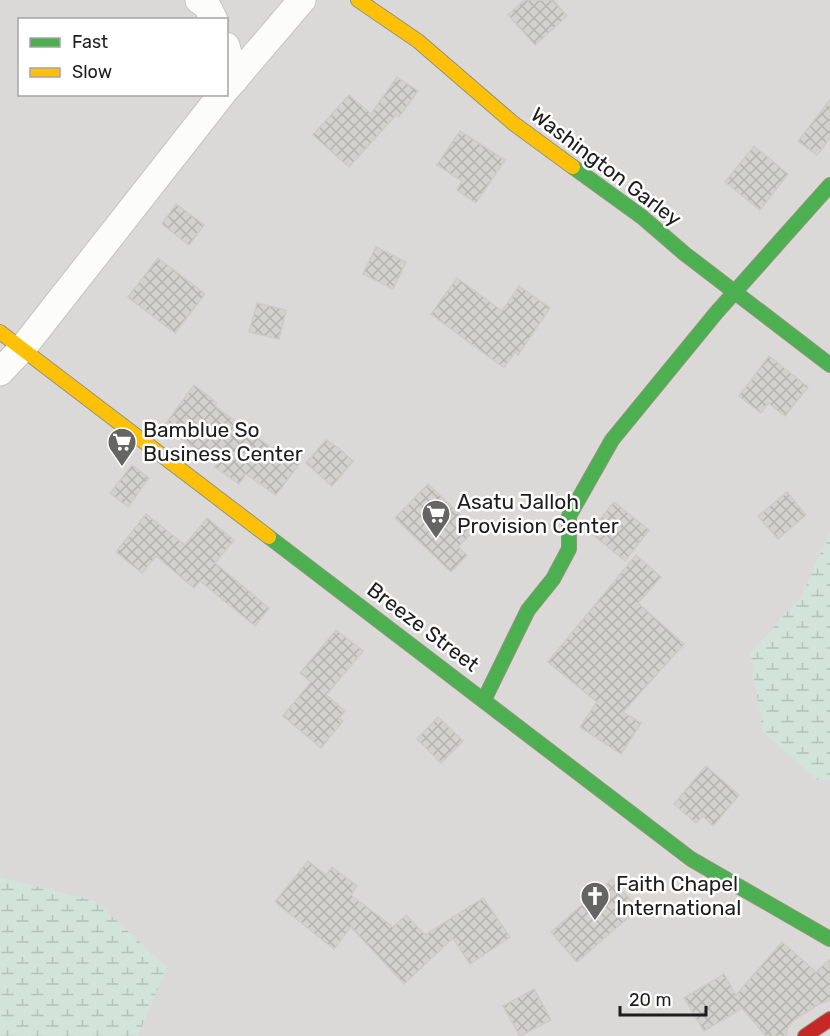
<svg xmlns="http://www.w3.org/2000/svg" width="830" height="1036" font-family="Rubik,sans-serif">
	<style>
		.residential { fill: #dad9d7; fill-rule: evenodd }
		.wetland { fill: url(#wetland-marsh) }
		.building { fill: url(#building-cross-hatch); stroke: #cecbc6; stroke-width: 1.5 }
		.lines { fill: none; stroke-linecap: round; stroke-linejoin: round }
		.street-casing { stroke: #c4c4c1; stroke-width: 29 }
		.fast-casing { stroke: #92957c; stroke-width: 16 }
		.slow-casing { stroke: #92957c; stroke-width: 16 }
		.jam-casing { stroke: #92957c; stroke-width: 16 }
		.street { stroke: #fcfcfb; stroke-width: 27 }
		.fast { stroke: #4caf50; stroke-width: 14 }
		.slow { stroke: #ffc107; stroke-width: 14 }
		.jam { stroke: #c62828; stroke-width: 14 }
		.labels { text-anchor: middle; stroke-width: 5; stroke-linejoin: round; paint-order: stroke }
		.street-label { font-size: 21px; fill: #1d1d1d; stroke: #fff }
		.poi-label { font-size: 21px; fill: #1d1d1d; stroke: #fff; text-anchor: start }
	</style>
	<defs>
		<pattern id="wetland-marsh" width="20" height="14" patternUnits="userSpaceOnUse" patternTransform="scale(1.5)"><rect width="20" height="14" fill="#d2e3d9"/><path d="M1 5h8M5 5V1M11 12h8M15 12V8" fill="none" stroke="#b4c2ba"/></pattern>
		<pattern id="building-cross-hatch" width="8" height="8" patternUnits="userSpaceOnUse" patternTransform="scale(1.5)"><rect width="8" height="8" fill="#d3d1ce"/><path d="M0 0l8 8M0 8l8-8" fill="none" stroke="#b5b3b0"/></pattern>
	</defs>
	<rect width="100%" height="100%" fill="#ebeae5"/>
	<path class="residential" d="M 0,0 L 830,0 L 830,1036 L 0,1036 ZM 20,20 L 226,20 L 226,94 L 20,94 Z"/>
	<g class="wetland">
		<polygon points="830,527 830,780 817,780 763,732 750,654 802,595 828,536"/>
		<polygon points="0,877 95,901 167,967 138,1036 0,1036"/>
	</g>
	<g class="building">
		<polygon points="524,0 553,0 567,16 535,45 508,15"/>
		<polygon points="397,77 418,91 399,117 396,115 349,167 313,135 349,95 371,114"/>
		<polygon points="830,100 830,138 817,155 798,141"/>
		<polygon points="460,131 505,160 476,203 457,190 462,181 437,165"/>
		<polygon points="754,146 788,174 760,210 725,182"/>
		<polygon points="176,204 204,225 189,245 162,224"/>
		<polygon points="376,247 406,262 393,289 363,274"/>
		<polygon points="158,258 205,294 175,333 128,297"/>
		<polygon points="457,278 502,311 519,286 550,308 518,355 515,352 504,368 431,314"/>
		<polygon points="257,303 286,310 279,339 249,332"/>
		<polygon points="769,356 808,387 785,416 768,403 761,413 739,396"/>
		<polygon points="194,385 217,403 215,406 273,449 276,445 300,463 276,495 246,474 239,484 215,467 217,464 164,426"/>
		<polygon points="326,440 337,447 353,461 332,486 306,463"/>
		<polygon points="132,465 149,478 128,507 110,493"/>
		<polygon points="428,484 475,529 458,547 467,555 451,572 395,518"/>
		<polygon points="787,492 806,515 778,539 758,516"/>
		<polygon points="614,502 649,530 625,561 590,532"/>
		<polygon points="146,514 185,545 207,518 234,540 215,563 269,608 255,626 200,581 194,588 156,556 142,573 116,552"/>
		<polygon points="636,555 661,577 638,603 684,644 623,712 641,723 621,754 580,727 597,702 548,662"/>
		<polygon points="336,630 363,651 326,695 345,711 339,718 343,721 321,748 283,716 311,682 300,673"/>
		<polygon points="438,717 463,741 441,763 417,739"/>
		<polygon points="706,766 739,795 713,826 703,816 696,823 674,804"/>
		<polygon points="308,861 326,875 332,867 357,886 351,895 393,927 406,915 425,935 483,898 510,937 470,964 453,938 404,984 351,927 334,949 275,902"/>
		<polygon points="612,879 638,909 577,962 551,932"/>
		<polygon points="782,942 816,972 830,959 830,1000 819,1004 794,1020 788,1027 786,1036 766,1036 742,1008 704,1031 684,998 724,974 736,995"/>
		<polygon points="534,989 551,1020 520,1036 503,1006"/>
	</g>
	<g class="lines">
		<g class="street-casing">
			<g id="street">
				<polyline points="199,0 207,6 214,20"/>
				<polyline points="226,46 235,79"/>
				<polyline points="226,89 302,0"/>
				<polyline points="0,372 22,349 222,94"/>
			</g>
		</g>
		<g class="fast-casing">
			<g id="fast">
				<polyline points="573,167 642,217 685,254 830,365"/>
				<polyline points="269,537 691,859 830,939"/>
				<polyline points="484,700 528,610 553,579 569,549 569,516 612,440 716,313 830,185"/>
			</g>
		</g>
		<g class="slow-casing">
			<g id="slow">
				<polyline points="358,0 418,41 513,123 573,167"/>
				<polyline points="0,332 269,537"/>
			</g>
		</g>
		<g class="jam-casing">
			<polyline id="jam" points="805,1036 830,1019"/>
		</g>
		<use href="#street" class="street"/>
		<use href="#fast" class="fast"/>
		<use href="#slow" class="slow"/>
		<use href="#jam" class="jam"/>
	</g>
	<defs>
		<g id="supermarket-pin" transform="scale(1.5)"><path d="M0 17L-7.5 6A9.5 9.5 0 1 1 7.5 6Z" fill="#656563" stroke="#fff"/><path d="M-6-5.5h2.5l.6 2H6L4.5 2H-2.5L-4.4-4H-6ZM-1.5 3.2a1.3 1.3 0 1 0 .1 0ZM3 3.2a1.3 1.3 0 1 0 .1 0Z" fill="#fff"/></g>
		<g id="church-pin" transform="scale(1.5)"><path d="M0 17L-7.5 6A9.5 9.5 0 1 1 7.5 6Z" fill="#656563" stroke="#fff"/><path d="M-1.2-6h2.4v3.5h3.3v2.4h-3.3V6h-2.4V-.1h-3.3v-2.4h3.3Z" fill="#fff"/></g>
	</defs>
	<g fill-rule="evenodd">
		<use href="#supermarket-pin" x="122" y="442"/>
		<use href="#supermarket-pin" x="436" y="514"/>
		<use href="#church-pin" x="595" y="896"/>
	</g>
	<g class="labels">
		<g class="street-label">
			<text transform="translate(606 167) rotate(37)" y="7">Washington Garley</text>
			<text transform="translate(423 627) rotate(37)" y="7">Breeze Street</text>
		</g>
		<g class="poi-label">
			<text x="143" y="437">Bamblue So<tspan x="143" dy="24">Business Center</tspan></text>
			<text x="457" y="509">Asatu Jalloh<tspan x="457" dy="24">Provision Center</tspan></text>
			<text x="616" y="891">Faith Chapel<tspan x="616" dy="24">International</tspan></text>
		</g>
	</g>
	<rect x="18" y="18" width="210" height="78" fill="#ffffff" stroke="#a5a5a5" stroke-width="1.5"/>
	<rect x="30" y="38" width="30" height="9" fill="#4caf50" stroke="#a5a5a5" stroke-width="1.5"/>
	<text x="72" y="48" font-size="18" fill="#1d1d1d">Fast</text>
	<rect x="30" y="68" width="30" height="9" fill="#ffc107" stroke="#a5a5a5" stroke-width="1.5"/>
	<text x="72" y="78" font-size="18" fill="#1d1d1d">Slow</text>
	<path d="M620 1006v9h86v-9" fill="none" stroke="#1d1d1d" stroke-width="3"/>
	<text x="629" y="1006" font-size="18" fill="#1d1d1d" stroke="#ffffff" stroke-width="4.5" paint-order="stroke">20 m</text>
</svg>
